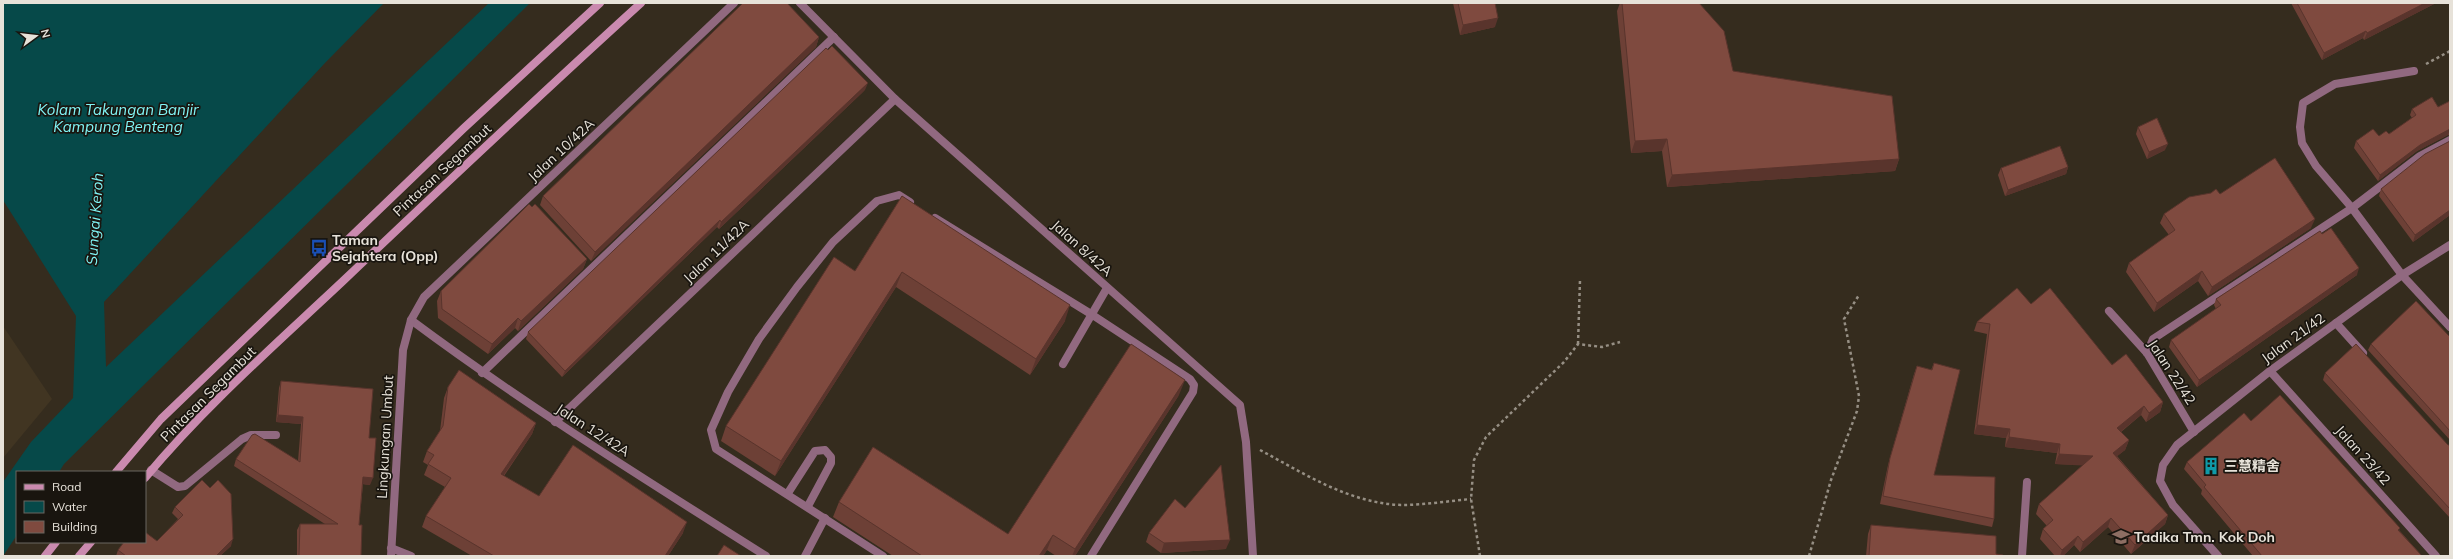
<svg xmlns="http://www.w3.org/2000/svg" width="2453" height="559" font-family="Mulish,'Noto Sans SC',sans-serif">
	<style>
		.built { fill: #413522 }
		.water { fill: #064949 }
		.lines { fill: none; stroke-linecap: round; stroke-linejoin: round }
		.path { stroke: #968f84; stroke-width: 2.5; stroke-dasharray: 3 3; stroke-linecap: butt }
		.service { stroke: #916980; stroke-width: 8 }
		.minor { stroke: #916980; stroke-width: 8 }
		.secondary { stroke: #ca8aaf; stroke-width: 8 }
		.wall { fill: #6d4036 }
		.shaded-wall { fill: #59342c }
		.building { fill: #7f4a3f; stroke: #59342c }
		.labels { text-anchor: middle; stroke-width: 3.5; stroke-linejoin: round; paint-order: stroke }
		.street-label { font-size: 14px; fill: #e7e2d9; stroke: #19150f }
		.poi-label { font-size: 14px; font-weight: bold; fill: #e7e2d9; stroke: #19150f; text-anchor: start }
		.water-label { font-size: 15px; font-style: italic; fill: #80f4f5; stroke: #19150f }
	</style>
	<rect width="100%" height="100%" fill="#352c1e"/>
	<polygon class="built" points="3,326 52,399 3,458"/>
	<polygon class="water" points="3,3 384,3 324,64 104,302 106,367 489,3 530,3 64,464 59,472 17,472 17,535 3,556 3,482 31,442 73,398 76,316 3,200"/>
	<g class="lines">
		<g class="path">
			<polyline points="2426,64 2450,51"/>
			<polyline points="1578,344 1580,280"/>
			<path d="M 1260,450 C 1305,474 1349,503 1401,505 C 1424,505 1449,501 1471,499"/>
			<polyline points="1480,556 1471,499 1474,460 1486,437 1564,362 1578,344 1602,347 1620,342"/>
			<polyline points="1809,556 1831,480 1857,411 1859,396 1844,319 1859,295"/>
		</g>
		<g class="service">
			<polyline points="935,218 1091,314 1190,379 1194,385 1193,392 1091,556"/>
			<polyline points="2336,323 2363,353"/>
			<polyline points="2147,353 2153,339 2352,208 2420,156 2450,140"/>
			<polyline points="1063,364 1107,288"/>
			<polyline points="482,373 834,37"/>
			<polyline points="151,470 178,487 185,486 242,439 251,435 276,435"/>
			<polyline points="788,493 815,451 825,450 831,457 831,463 808,506"/>
			<polyline points="805,556 825,518"/>
			<polyline points="883,556 716,449 711,430 728,392 759,339 797,287 833,242 877,201 899,195 910,202"/>
		</g>
		<g class="minor">
			<polyline points="800,3 895,99 1240,405 1246,442 1253,556"/>
			<polyline points="2414,71 2335,84 2303,103 2300,127 2302,143 2316,166 2352,208 2402,275 2450,327"/>
			<polyline points="2109,311 2147,353 2194,432"/>
			<path d="M 411,320 C 525,405 646,480 766,556"/>
			<polyline points="2270,371 2436,556"/>
			<polyline points="555,422 895,99"/>
			<polyline points="391,548 411,556"/>
			<polyline points="391,556 403,350 411,320 424,297 734,3"/>
			<polyline points="2022,556 2027,482"/>
			<polyline points="2218,556 2173,505 2160,481 2163,465 2177,445 2270,371 2402,275 2450,245"/>
		</g>
		<g class="secondary">
			<polyline points="116,472 161,419 464,128 600,3"/>
			<path d="M 145,478 C 205,406 276,344 343,281 C 442,187 541,94 641,3"/>
			<polyline points="45,556 56,542"/>
			<polyline points="79,556 91,542"/>
		</g>
	</g>
	<g class="wall">
		<polygon points="1453,3 1495,3 1495,27 1460,35"/>
		<polygon points="1620,3 1699,3 1733,71 1899,159 1895,171 1667,187 1662,151 1631,153 1617,11"/>
		<polygon points="2291,3 2436,3 2364,40 2363,38 2322,60"/>
		<polygon points="819,37 816,47 591,261 540,205 543,196"/>
		<polygon points="865,90 719,229 717,227 562,377 526,339 528,332"/>
		<polygon points="2450,101 2450,136 2448,135 2417,151 2378,181 2354,148 2356,141 2389,134 2412,118 2410,115 2412,109 2438,107"/>
		<polygon points="2138,127 2165,150 2147,159 2136,134"/>
		<polygon points="2450,141 2450,215 2413,242 2379,196 2381,189"/>
		<polygon points="2068,167 2066,174 2005,196 1998,175 2001,168"/>
		<polygon points="2220,194 2311,228 2208,296 2198,281 2154,312 2126,272 2129,263 2169,235 2160,223 2164,214"/>
		<polygon points="902,196 1065,321 1030,375 896,287 775,476 721,441 726,426 855,271"/>
		<polygon points="2322,234 2357,275 2197,387 2169,347 2171,340 2216,309 2214,305 2216,299"/>
		<polygon points="587,259 583,269 518,331 515,328 488,354 438,318 437,301 441,291"/>
		<polygon points="2031,304 2163,402 2160,412 2146,422 2141,415 2121,432 2129,440 2125,450 2117,456 2168,515 2165,524 2131,554 2108,527 2080,552 2074,545 2063,556 2055,556 2040,539 2043,529 2047,526 2036,514 2039,504 2083,465 2055,464 2057,453 2005,447 2006,438 1974,434 1987,334 1974,331 1977,322"/>
		<polygon points="2450,337 2450,440 2368,350 2371,344"/>
		<polygon points="1934,363 1934,475 1994,519 1992,527 1880,504 1888,465 1914,374 1917,366 1931,370"/>
		<polygon points="2325,373 2448,445 2450,445 2450,518 2323,380"/>
		<polygon points="281,381 369,438 370,485 363,484 359,525 361,556 297,556 297,530 300,524 325,524 234,466 236,459 298,461 301,424 276,422 279,388"/>
		<polygon points="448,387 536,423 532,434 504,476 539,496 683,533 668,556 472,556 422,527 426,516 445,487 424,475 428,465 423,462 427,451 440,431 444,398"/>
		<polygon points="1179,395 1075,556 1056,556 1047,550 1043,556 893,556 833,517 839,502 1008,534"/>
		<polygon points="2251,421 2400,528 2399,530 2422,556 2253,556 2201,494 2202,490 2184,469 2187,462"/>
		<polygon points="175,507 231,546 220,556 116,556 118,550 157,541 178,519 172,513"/>
		<polygon points="1871,525 1996,554 2003,556 1866,556 1868,534"/>
		<polygon points="1149,533 1226,549 1161,553 1146,542"/>
	</g>
	<g class="shaded-wall">
		<polygon points="2425,3 2436,3 2364,40 2367,33"/>
		<polygon points="1498,18 1495,27 1460,35 1463,25"/>
		<polygon points="2366,31 2363,38 2322,60 2324,53"/>
		<polygon points="819,37 816,47 591,261 595,252"/>
		<polygon points="868,83 865,90 719,229 721,222"/>
		<polygon points="2450,129 2448,135 2417,151 2378,181 2380,175 2420,145"/>
		<polygon points="1667,139 1662,151 1631,153 1635,141"/>
		<polygon points="2168,144 2165,150 2147,159 2149,152"/>
		<polygon points="1899,159 1895,171 1667,187 1672,175"/>
		<polygon points="2068,167 2066,174 2005,196 2008,190"/>
		<polygon points="2450,210 2450,215 2413,242 2415,235"/>
		<polygon points="2315,219 2311,228 2208,296 2212,287"/>
		<polygon points="720,220 717,227 562,377 565,371"/>
		<polygon points="587,259 583,269 518,331 521,321"/>
		<polygon points="2359,268 2357,275 2197,387 2199,380"/>
		<polygon points="2202,271 2198,281 2154,312 2157,303"/>
		<polygon points="902,272 896,287 775,476 781,461"/>
		<polygon points="1070,305 1065,321 1030,375 1036,359"/>
		<polygon points="518,318 515,328 488,354 492,344"/>
		<polygon points="1185,380 1179,395 1075,556 1072,556 1075,549"/>
		<polygon points="2163,402 2160,412 2146,422 2149,413"/>
		<polygon points="2144,406 2141,415 2114,437 2117,428"/>
		<polygon points="278,415 303,417 301,424 276,422"/>
		<polygon points="536,423 532,434 497,485 501,474"/>
		<polygon points="1977,425 2010,429 2006,438 1974,434"/>
		<polygon points="2009,437 2060,444 2057,453 2005,447"/>
		<polygon points="2129,440 2125,450 2110,462 2113,453"/>
		<polygon points="2059,454 2093,456 2090,466 2055,464"/>
		<polygon points="363,477 373,478 370,485 361,484"/>
		<polygon points="2168,515 2165,524 2131,554 2135,545"/>
		<polygon points="2111,518 2108,527 2080,552 2083,542"/>
		<polygon points="687,522 683,533 668,556 665,556"/>
		<polygon points="1053,535 1047,550 1043,556 1039,556"/>
		<polygon points="2078,536 2074,545 2063,556 2060,556 2062,550"/>
		<polygon points="233,539 231,546 220,556 216,556"/>
		<polygon points="1230,540 1226,549 1161,553 1164,543"/>
	</g>
	<g class="building">
		<polygon points="743,3 787,3 819,37 595,252 543,196"/>
		<polygon points="1458,3 1495,3 1498,18 1463,25"/>
		<polygon points="1622,3 1699,3 1724,31 1733,71 1892,96 1899,159 1672,175 1667,139 1635,141"/>
		<polygon points="2297,3 2425,3 2367,33 2366,31 2324,53"/>
		<polygon points="832,46 868,83 721,222 720,220 565,371 528,332 826,48 828,50"/>
		<polygon points="2432,97 2438,107 2450,101 2450,129 2420,145 2380,175 2356,141 2373,129 2379,136 2386,131 2389,134 2416,115 2412,109"/>
		<polygon points="2157,118 2168,144 2149,152 2138,127"/>
		<polygon points="2450,141 2450,210 2415,235 2381,189 2425,154"/>
		<polygon points="2060,146 2068,167 2008,190 2001,168"/>
		<polygon points="2275,158 2315,219 2212,287 2202,271 2157,303 2129,263 2175,230 2164,214 2189,197 2211,193 2216,189 2220,194"/>
		<polygon points="902,196 1070,305 1036,359 902,272 781,461 726,426 834,257 855,271"/>
		<polygon points="529,204 532,207 535,204 587,259 521,321 518,318 492,344 442,309 441,291"/>
		<polygon points="2331,228 2359,268 2199,380 2171,340 2221,305 2216,299 2320,231 2322,234"/>
		<polygon points="2017,288 2031,304 2050,288 2112,365 2126,354 2163,402 2149,413 2144,406 2117,428 2129,440 2113,453 2168,515 2135,545 2111,518 2083,542 2078,536 2062,550 2043,529 2053,520 2039,504 2093,456 2059,454 2060,444 2009,437 2010,429 1977,425 1990,324 1977,322"/>
		<polygon points="2416,301 2450,337 2450,431 2371,344"/>
		<polygon points="1131,344 1185,380 1075,549 1053,535 1039,556 922,556 839,502 873,447 1008,534"/>
		<polygon points="2356,344 2448,445 2450,445 2450,509 2325,373"/>
		<polygon points="1934,363 1960,370 1934,475 1995,477 1994,519 1883,496 1890,458 1917,366 1932,370"/>
		<polygon points="459,370 536,423 501,474 539,496 573,445 687,522 665,556 494,556 426,516 451,478 428,464 434,455 427,451 443,426 448,387"/>
		<polygon points="281,381 373,389 369,438 376,438 373,478 363,477 359,525 362,525 361,556 299,556 300,524 338,524 236,459 252,435 255,434 300,462 303,417 278,415"/>
		<polygon points="2280,395 2400,528 2398,530 2422,556 2262,556 2204,487 2206,485 2187,462 2244,413 2251,421"/>
		<polygon points="1221,465 1230,540 1164,543 1149,533 1175,499 1185,508"/>
		<polygon points="202,480 210,488 218,480 231,494 233,539 216,556 126,556 118,550 124,542 145,542 145,532 157,541 183,515 175,507"/>
		<polygon points="1871,525 1996,536 1996,554 2003,555 2003,556 1869,556"/>
		<polygon points="724,545 741,556 717,556"/>
	</g>
	<defs>
		<g id="bus-bare" transform="scale(1.38)"><path d="M-5-6H5V4H4V6H2V4H-2V6H-4V4H-5ZM-3.5-4V0h7V-4ZM-3.5 1.2v1.5H-2V1.2ZM2 1.2v1.5H3.5V1.2Z" fill="#1a4fb4" stroke="#19150f" stroke-width="2.5" paint-order="stroke"/></g>
		<g id="building-bare" transform="scale(1.38)"><path d="M-4-6H4V6H1V3H-1V6H-4ZM-2.5-4.3h1.7v1.8h-1.7ZM.8-4.3h1.7v1.8H.8ZM-2.5-1h1.7V.8h-1.7ZM.8-1h1.7V.8H.8Z" fill="#0f9aa8" stroke="#19150f" stroke-width="2.5" paint-order="stroke"/></g>
		<g id="school-bare" transform="scale(1.38)"><path d="M0-5L7-2L0 1L-7-2ZM-4 1L0 2.5L4 1V4Q0 6-4 4Z" fill="#8d6e63" stroke="#19150f" stroke-width="2.5" paint-order="stroke"/></g>
	</defs>
	<g fill-rule="evenodd">
		<use href="#bus-bare" x="319" y="248"/>
		<use href="#building-bare" x="2211" y="466"/>
		<use href="#school-bare" x="2121" y="537"/>
	</g>
	<g class="labels">
		<g class="street-label">
			<text transform="translate(561 150) rotate(-43)" y="5">Jalan 10/42A</text>
			<text transform="translate(442 170) rotate(-43)" y="5">Pintasan Segambut</text>
			<text transform="translate(1082 248) rotate(42)" y="5">Jalan 8/42A</text>
			<text transform="translate(716 251) rotate(-44)" y="5">Jalan 11/42A</text>
			<text transform="translate(2293 338) rotate(-36)" y="5">Jalan 21/42</text>
			<text transform="translate(2172 372) rotate(57)" y="5">Jalan 22/42</text>
			<text transform="translate(208 394) rotate(-45)" y="5">Pintasan Segambut</text>
			<text transform="translate(593 430) rotate(33)" y="5">Jalan 12/42A</text>
			<text transform="translate(385 437) rotate(-87)" y="5">Lingkungan Umbut</text>
			<text transform="translate(2363 455) rotate(48)" y="5">Jalan 23/42</text>
		</g>
		<g class="poi-label">
			<text x="332" y="245">Taman<tspan x="332" dy="16">Sejahtera (Opp)</tspan></text>
			<text x="2224" y="471">三慧精舍</text>
			<text x="2134" y="542">Tadika Tmn. Kok Doh</text>
		</g>
		<g class="water-label">
			<text x="118" y="115">Kolam Takungan Banjir<tspan x="118" dy="17">Kampung Benteng</tspan></text>
			<text transform="translate(95 219) rotate(-86)" y="5">Sungai Keroh</text>
		</g>
	</g>
	<rect width="2453" height="559" fill="none" stroke="#e7e2d9" stroke-width="8"/>
	<rect x="16" y="471" width="130" height="72" fill="#19150f" stroke="#6b6760"/>
	<rect x="24" y="484" width="20" height="6" fill="#ca8aaf" stroke="#6b6760"/>
	<text x="52" y="491" font-size="12" fill="#e7e2d9">Road</text>
	<rect x="24" y="501" width="20" height="12" fill="#064949" stroke="#6b6760"/>
	<text x="52" y="511" font-size="12" fill="#e7e2d9">Water</text>
	<rect x="24" y="521" width="20" height="12" fill="#7f4a3f" stroke="#6b6760"/>
	<text x="52" y="531" font-size="12" fill="#e7e2d9">Building</text>
	<g transform="translate(36 36) rotate(75)" stroke="#19150f" stroke-width="3" paint-order="stroke">
	<path d="M0-3L7 15L0 10L-7 15Z" fill="#e7e2d9"/>
	<text y="-6" font-size="11" font-weight="bold" text-anchor="middle" fill="#e7e2d9">N</text>
	</g>
</svg>
